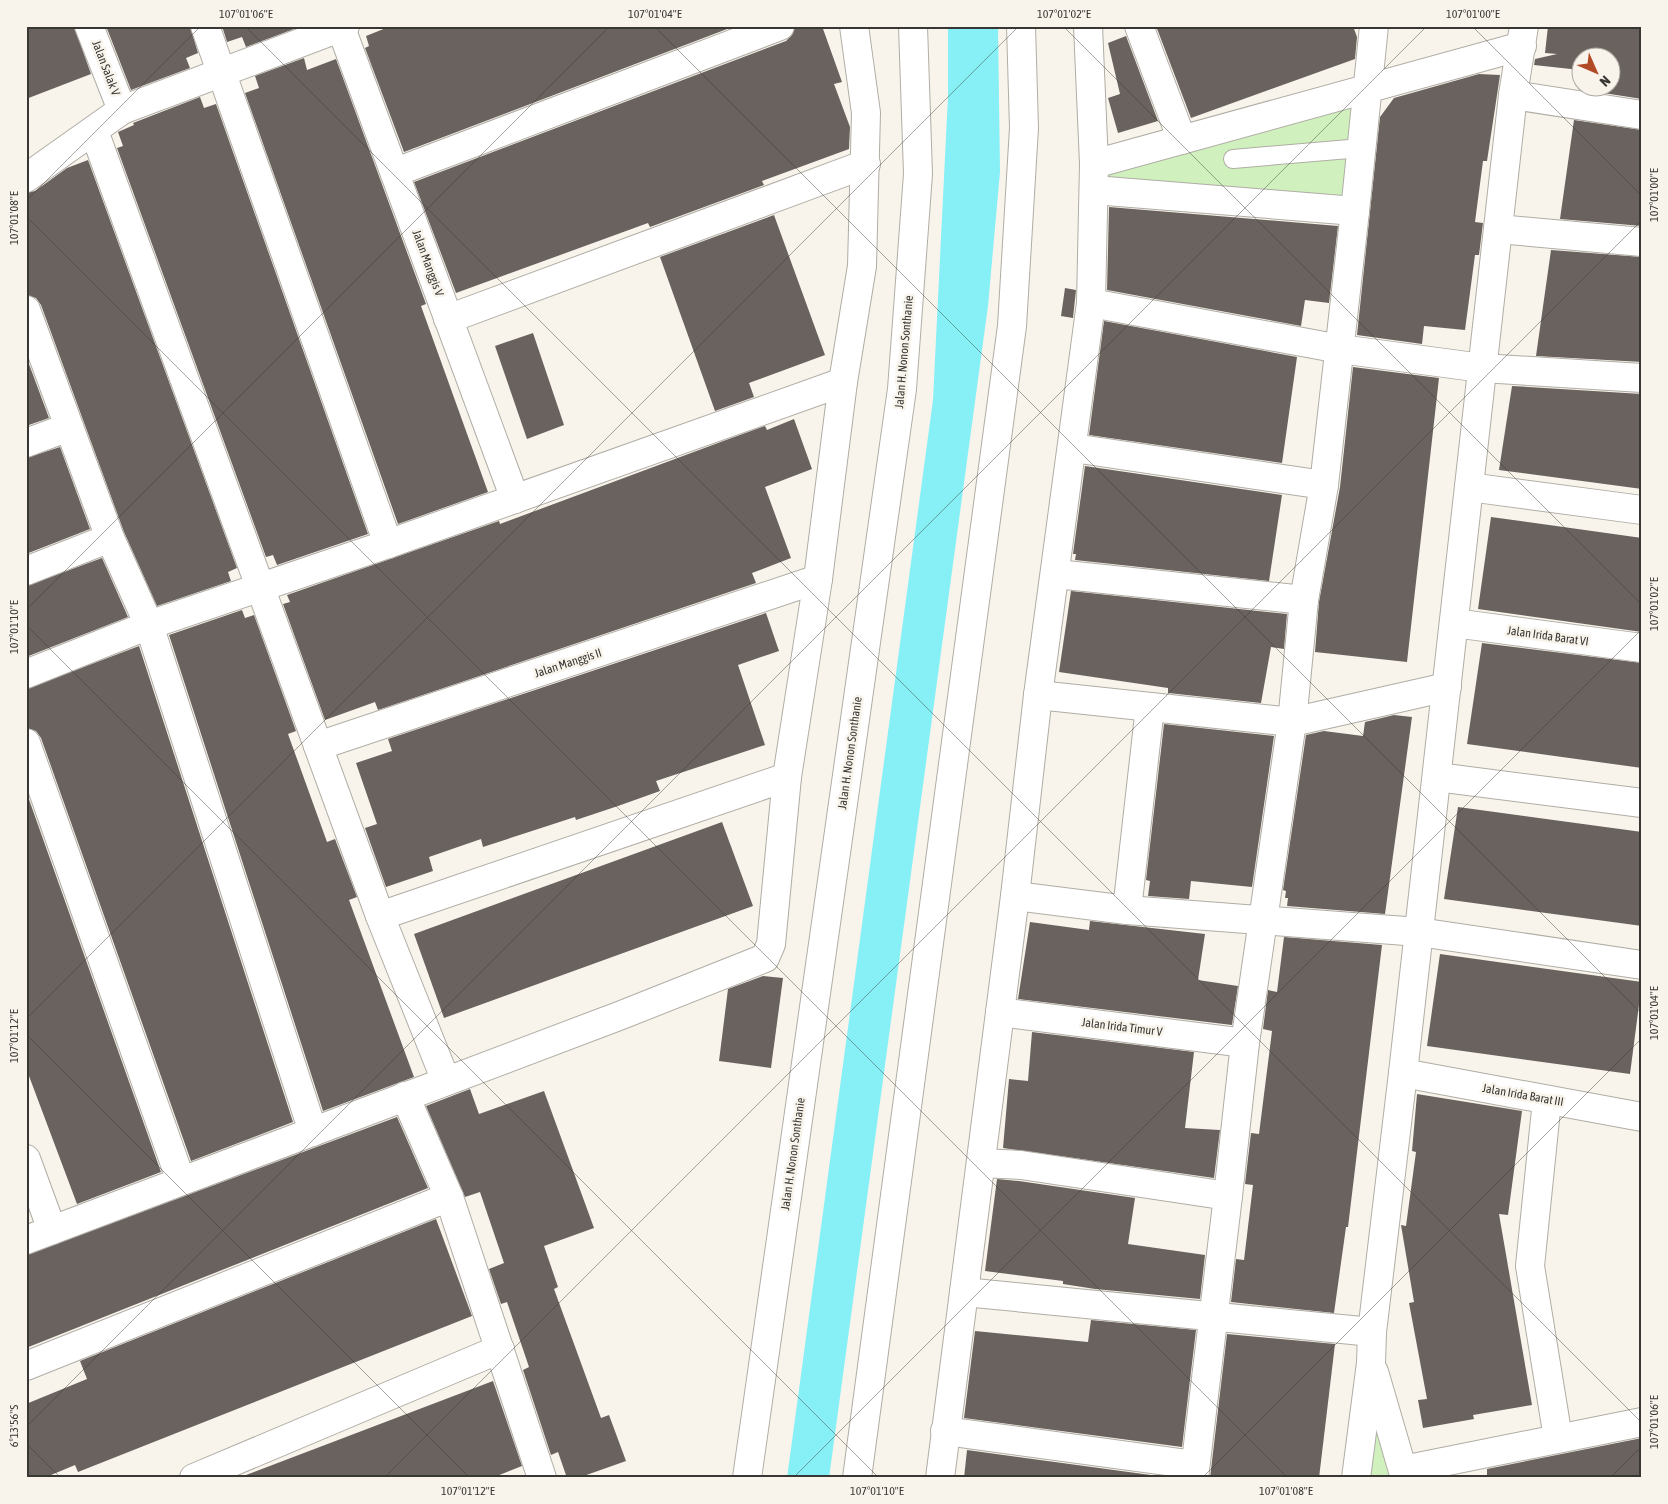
<svg xmlns="http://www.w3.org/2000/svg" width="1668" height="1504" font-family="'Asap Condensed',sans-serif">
	<style>
		.green { fill: #d0f1be }
		.water { fill: #86f0f6 }
		.building { fill: #6a625e }
		.lines { fill: none; stroke-linecap: round; stroke-linejoin: round }
		.service-casing { stroke: #b0ada5; stroke-width: 20 }
		.minor-casing { stroke: #b0ada5; stroke-width: 30 }
		.tertiary-casing { stroke: #b0ada5; stroke-width: 30 }
		.service { stroke: #fff; stroke-width: 18 }
		.minor { stroke: #fff; stroke-width: 28 }
		.tertiary { stroke: #fff; stroke-width: 28 }
		.ticks { fill: none; stroke: #393734; stroke-width: 1; stroke-opacity: 0.45 }
		.labels { text-anchor: middle; stroke-width: 5; stroke-linejoin: round; paint-order: stroke }
		.street-label { font-size: 12px; fill: #393734; stroke: #f8f4ec }
		.neatline { fill: none; stroke: #393734; stroke-width: 2 }
		.ticks-label { font-size: 12px; text-anchor: middle; fill: #393734 }
	</style>
	<rect width="100%" height="100%" fill="#f8f4ec"/>
	<g class="green">
		<polygon points="1367,89 1355,211 1094,190 1094,164"/>
		<polygon points="1371,1363 1404,1478 1356,1478"/>
	</g>
	<polygon class="water" points="948,26 998,26 1000,172 988,306 829,1478 787,1478 933,400 948,96"/>
	<g class="building">
		<polygon points="26,26 74,26 91,74 26,99"/>
		<polygon points="106,26 190,26 198,53 186,58 190,68 131,90"/>
		<polygon points="222,26 293,26 294,29 246,47 242,37 227,42"/>
		<polygon points="391,26 735,26 404,152 365,48 369,46 366,36"/>
		<polygon points="795,26 822,26 842,82 834,84 850,127 849,149 762,181 764,185 650,227 648,223 456,293 414,182 786,41 792,35"/>
		<polygon points="1156,26 1353,26 1357,37 1355,59 1191,118"/>
		<polygon points="1548,26 1642,26 1642,99 1578,89 1580,73 1580,88 1610,88 1610,58 1580,58 1580,70 1534,65 1535,59 1557,54 1545,53"/>
		<polygon points="1126,36 1158,121 1118,133 1108,98 1120,94 1108,43"/>
		<polygon points="304,58 307,70 336,59 426,304 421,306 488,492 398,524 245,93 259,88 255,76"/>
		<polygon points="1479,74 1500,75 1499,82 1487,161 1483,161 1475,222 1483,223 1479,255 1475,255 1465,330 1424,326 1422,344 1357,335 1380,117 1394,98"/>
		<polygon points="200,97 204,108 216,104 368,534 277,565 273,555 266,557 117,148 123,146 118,132 134,125 133,123"/>
		<polygon points="1574,120 1642,130 1642,226 1560,219"/>
		<polygon points="88,160 237,568 228,572 231,581 157,606 124,532 41,305 36,298 26,295 26,193 35,191 67,168"/>
		<polygon points="1109,207 1338,226 1329,303 1305,300 1301,326 1107,290"/>
		<polygon points="774,215 825,355 749,383 754,397 715,411 660,257"/>
		<polygon points="1551,250 1642,257 1642,362 1536,356"/>
		<polygon points="1065,288 1076,290 1073,318 1061,316"/>
		<polygon points="1104,321 1297,357 1282,463 1089,435"/>
		<polygon points="533,333 564,425 527,439 495,346"/>
		<polygon points="26,356 49,418 26,426"/>
		<polygon points="1353,367 1439,378 1407,662 1315,652 1319,602 1340,487"/>
		<polygon points="1512,386 1642,394 1642,489 1499,470"/>
		<polygon points="794,419 812,469 765,487 791,558 752,573 756,583 378,710 375,702 325,720 283,604 290,602 287,595 499,521 500,524 726,440 765,426 767,430"/>
		<polygon points="60,447 90,529 26,554 26,458"/>
		<polygon points="1085,466 1282,495 1269,581 1075,560 1076,554 1073,554"/>
		<polygon points="1491,517 1642,538 1642,632 1478,609"/>
		<polygon points="102,558 128,617 26,657 26,586"/>
		<polygon points="1071,591 1287,614 1284,649 1271,647 1261,703 1168,693 1168,688 1059,672"/>
		<polygon points="242,610 245,618 254,615 296,731 288,734 327,842 335,839 357,897 349,900 414,1077 323,1111 169,635"/>
		<polygon points="766,613 779,651 738,665 765,745 656,781 660,791 618,806 576,820 575,817 483,847 481,839 429,857 433,871 386,887 365,828 377,824 356,763 392,751 388,739"/>
		<polygon points="1482,643 1642,663 1642,768 1467,744"/>
		<polygon points="139,646 293,1122 191,1161 41,738 36,731 26,728 26,689"/>
		<polygon points="1394,715 1412,717 1385,914 1287,906 1288,898 1285,898 1286,891 1283,890 1306,735 1324,731 1363,736 1365,722"/>
		<polygon points="1164,724 1274,736 1252,887 1191,881 1189,899 1148,896 1150,881 1146,880"/>
		<polygon points="26,791 161,1172 77,1204 26,1068"/>
		<polygon points="1458,807 1642,832 1642,926 1444,899"/>
		<polygon points="722,822 753,906 444,1018 414,934"/>
		<polygon points="1090,921 1205,934 1198,980 1238,986 1232,1025 1018,999 1030,922 1089,930"/>
		<polygon points="1284,937 1382,945 1348,1227 1346,1227 1334,1313 1231,1302 1236,1259 1244,1260 1253,1185 1245,1184 1251,1133 1259,1134 1269,1055 1272,1031 1263,1029 1268,990 1277,992"/>
		<polygon points="1440,954 1642,982 1630,1074 1427,1046"/>
		<polygon points="763,976 783,978 771,1068 719,1061 728,989"/>
		<polygon points="1032,1032 1194,1052 1185,1128 1220,1130 1214,1178 1003,1148 1009,1079 1028,1081"/>
		<polygon points="470,1089 479,1114 544,1091 594,1228 544,1246 558,1287 554,1289 601,1418 609,1415 626,1461 578,1478 567,1478 558,1452 551,1455 523,1370 529,1367 507,1302 501,1304 489,1269 504,1263 480,1192 465,1197 426,1106"/>
		<polygon points="1417,1094 1522,1111 1508,1215 1499,1214 1532,1405 1473,1415 1474,1419 1423,1428 1418,1400 1427,1399 1409,1303 1414,1302 1401,1225 1406,1226 1416,1152 1412,1151"/>
		<polygon points="397,1117 428,1188 26,1348 26,1255"/>
		<polygon points="997,1179 1019,1181 1135,1198 1128,1244 1205,1255 1200,1299 1095,1289 1063,1284 1063,1281 985,1271"/>
		<polygon points="436,1219 472,1316 78,1472 75,1465 44,1478 26,1478 26,1404 87,1379 80,1361"/>
		<polygon points="1091,1320 1196,1330 1182,1447 964,1418 975,1331 1088,1342"/>
		<polygon points="1227,1334 1335,1344 1319,1478 1210,1478"/>
		<polygon points="493,1381 522,1466 492,1478 246,1478 246,1475"/>
		<polygon points="1642,1438 1642,1478 1487,1478 1487,1469"/>
		<polygon points="967,1450 1173,1478 964,1478"/>
	</g>
	<g class="lines">
		<g class="service-casing">
			<polyline id="service" points="1233,159 1361,148"/>
		</g>
		<g class="minor-casing">
			<g id="minor">
				<polyline points="89,26 122,110"/>
				<polyline points="205,26 388,544"/>
				<polyline points="1139,26 1182,140"/>
				<polyline points="341,28 515,499"/>
				<polyline points="1513,95 1642,115"/>
				<polyline points="94,131 380,916 446,1081"/>
				<polyline points="1094,164 1522,46"/>
				<polyline points="396,172 780,26"/>
				<polyline points="26,178 122,110 345,26"/>
				<polyline points="1094,190 1355,211"/>
				<polyline points="1498,229 1642,242"/>
				<polyline points="1091,303 1340,349 1482,368 1642,378"/>
				<polyline points="26,310 110,538 149,625 313,1132"/>
				<polyline points="448,319 866,164"/>
				<polyline points="26,443 69,427"/>
				<polyline points="1073,448 1324,485"/>
				<polyline points="1469,487 1642,510"/>
				<polyline points="26,571 110,538"/>
				<polyline points="1056,574 1304,600"/>
				<polyline points="1454,623 1642,648"/>
				<polyline points="26,674 149,625 388,544 843,382"/>
				<polyline points="1038,695 1292,722 1447,687"/>
				<polyline points="26,743 181,1181"/>
				<polyline points="318,746 818,579"/>
				<polyline points="1437,777 1642,803"/>
				<polyline points="1015,896 1127,910 1419,932 1642,965"/>
				<polyline points="1127,910 1150,707"/>
				<polyline points="380,916 787,777"/>
				<polyline points="1000,1012 1245,1043"/>
				<polyline points="1403,1073 1642,1117"/>
				<polyline points="405,1096 449,1197 542,1478"/>
				<polyline points="1547,1100 1530,1266 1558,1438"/>
				<polyline points="26,1159 52,1230"/>
				<polyline points="981,1163 1021,1165 1228,1196"/>
				<polyline points="26,1240 619,1016 765,958 771,944 787,777 818,579 843,382 862,266 866,113 854,26"/>
				<polyline points="964,1292 1372,1332"/>
				<polyline points="26,1366 449,1197"/>
				<polyline points="1374,1372 1405,1478"/>
				<polyline points="945,1431 1195,1465"/>
				<polyline points="1403,1470 1642,1422"/>
				<polyline points="194,1478 500,1349"/>
				<polyline points="940,1478 1015,896 1038,695 1091,303 1094,164 1088,26"/>
				<polyline points="1194,1478 1228,1196 1245,1043 1292,722 1304,600 1324,485 1355,211 1374,26"/>
				<polyline points="1356,1478 1371,1363 1372,1332 1403,1073 1513,95 1524,26"/>
			</g>
		</g>
		<g class="tertiary-casing">
			<g id="tertiary">
				<polyline points="747,1478 902,389 918,174 913,26"/>
				<polyline points="857,1478 1012,326 1024,128 1021,26"/>
			</g>
		</g>
		<use href="#service" class="service"/>
		<use href="#minor" class="minor"/>
		<use href="#tertiary" class="tertiary"/>
	</g>
	<path class="ticks" d="M 245,26 L 1642,1423M 654,26 L 1642,1014M 1063,26 L 1642,605M 1472,26 L 1642,196M 26,201 L 201,26M 26,216 L 1288,1478M 26,610 L 610,26M 26,625 L 879,1478M 26,1019 L 1019,26M 26,1034 L 470,1478M 26,1427 L 1427,26M 26,1443 L 61,1478M 384,1478 L 1642,220M 793,1478 L 1642,629M 1202,1478 L 1642,1038M 1610,1478 L 1642,1446"/>
	<g class="labels">
		<g class="street-label">
			<text transform="translate(106 68) rotate(69)" y="4">Jalan Salak V</text>
			<text transform="translate(428 263) rotate(70)" y="4">Jalan Manggis V</text>
			<text transform="translate(904 352) rotate(-85)" y="4">Jalan H. Nonon Sonthanie</text>
			<text transform="translate(1548 636) rotate(8)" y="4">Jalan Irida Barat VI</text>
			<text transform="translate(568 663) rotate(-18)" y="4">Jalan Manggis II</text>
			<text transform="translate(850 753) rotate(-82)" y="4">Jalan H. Nonon Sonthanie</text>
			<text transform="translate(1122 1027) rotate(7)" y="4">Jalan Irida Timur V</text>
			<text transform="translate(1523 1095) rotate(10)" y="4">Jalan Irida Barat III</text>
			<text transform="translate(793 1154) rotate(-82)" y="4">Jalan H. Nonon Sonthanie</text>
		</g>
	</g>
	<rect width="1668" height="1504" fill="none" stroke="#f8f4ec" stroke-width="55"/>
	<g transform="translate(1596 72) rotate(135)"><circle r="24" fill="#f8f4ec" stroke="#aca8a2"/>
	<path d="M0-4L9 19L0 12L-9 19Z" fill="#b14a27"/>
	<text y="-8" font-size="14" font-weight="bold" text-anchor="middle" fill="#393734">N</text>
	</g>
	<rect x="28" y="28" width="1612" height="1448" class="neatline"/>
	<g class="ticks-label">
		<text x="246" y="18">107°01'06"E</text>
		<text x="655" y="18">107°01'04"E</text>
		<text x="1064" y="18">107°01'02"E</text>
		<text x="1473" y="18">107°01'00"E</text>
		<text transform="translate(1654 195) rotate(-90)" y="4">107°01'00"E</text>
		<text transform="translate(14 218) rotate(-90)" y="4">107°01'08"E</text>
		<text transform="translate(1654 604) rotate(-90)" y="4">107°01'02"E</text>
		<text transform="translate(14 627) rotate(-90)" y="4">107°01'10"E</text>
		<text transform="translate(1654 1013) rotate(-90)" y="4">107°01'04"E</text>
		<text transform="translate(14 1036) rotate(-90)" y="4">107°01'12"E</text>
		<text transform="translate(1654 1422) rotate(-90)" y="4">107°01'06"E</text>
		<text transform="translate(14 1426) rotate(-90)" y="4">6°13'56"S</text>
		<text x="468" y="1495">107°01'12"E</text>
		<text x="877" y="1495">107°01'10"E</text>
		<text x="1286" y="1495">107°01'08"E</text>
	</g>
</svg>
